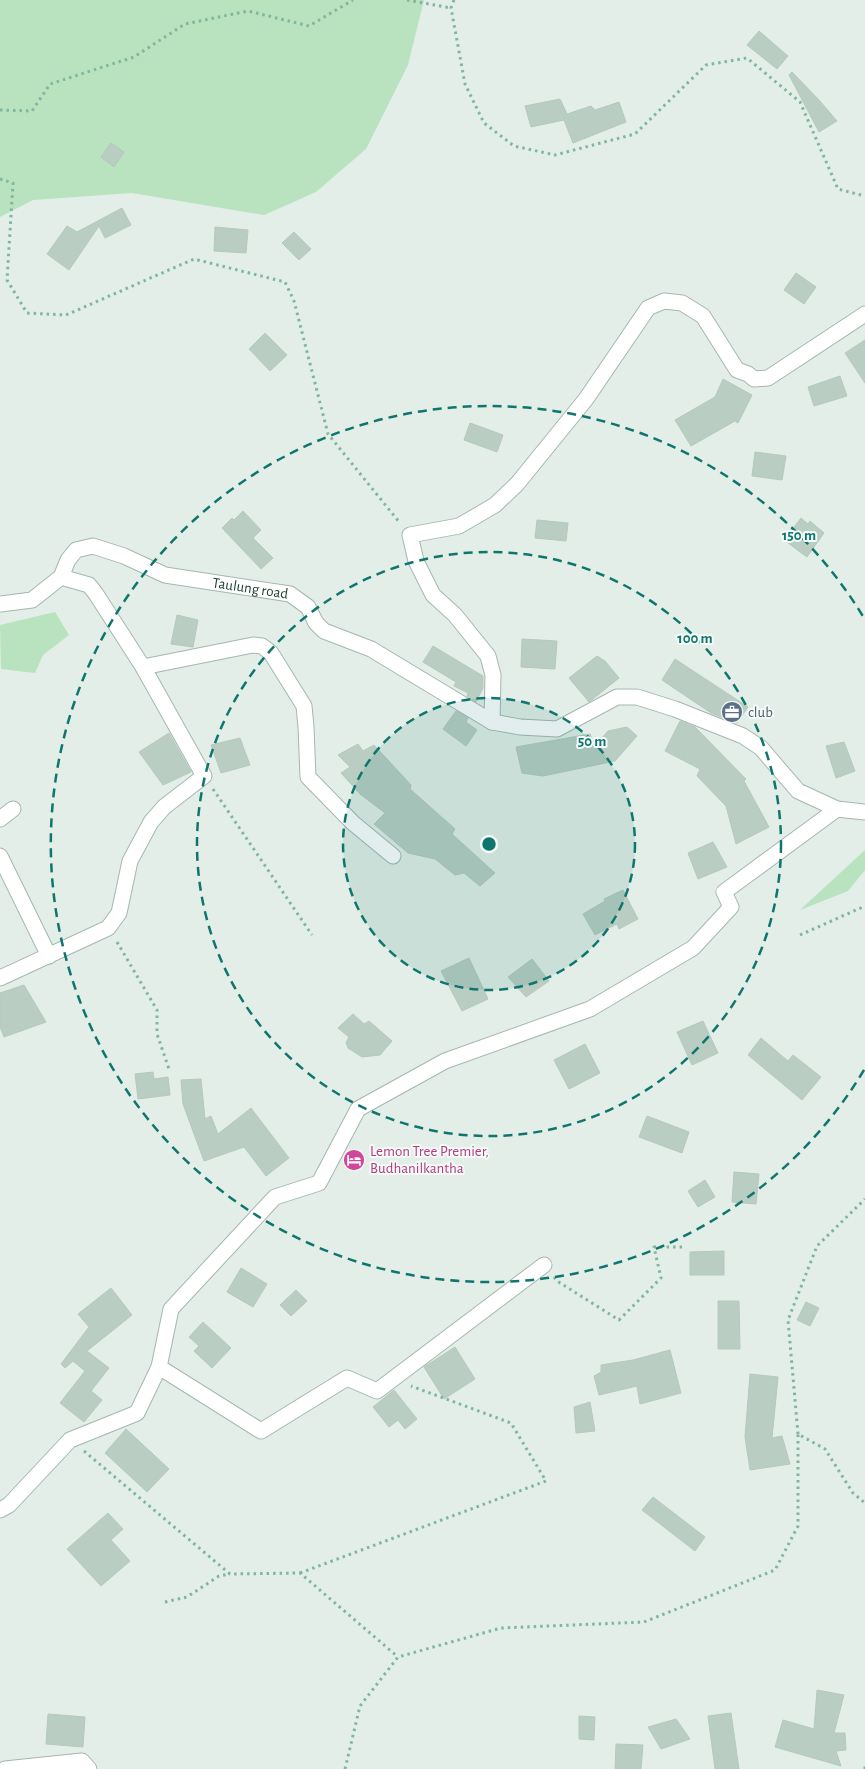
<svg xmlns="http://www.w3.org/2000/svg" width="865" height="1769" font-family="'Alegreya Sans',sans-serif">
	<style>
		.green { fill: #b9e2bf }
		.building { fill: #bacdc3; stroke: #b4c9be }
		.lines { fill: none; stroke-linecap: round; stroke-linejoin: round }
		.minor-casing { stroke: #a5b7af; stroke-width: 17 }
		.tertiary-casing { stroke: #a5b7af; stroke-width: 17 }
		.path { stroke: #7fb69e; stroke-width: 3; stroke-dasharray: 2.5 4; stroke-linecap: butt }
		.minor { stroke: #fff; stroke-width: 15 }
		.tertiary { stroke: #fff; stroke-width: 15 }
		.ring { fill: none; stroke: #0f766e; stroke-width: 2.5; stroke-dasharray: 9 6 }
		.labels { text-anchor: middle; stroke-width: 4; stroke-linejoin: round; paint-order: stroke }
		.street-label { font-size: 15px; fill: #204235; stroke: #f4faf6 }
		.service-label { font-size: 15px; fill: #4e5e75; stroke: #f4faf6; text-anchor: start }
		.hotel-label { font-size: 15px; fill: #b23c85; stroke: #f4faf6; text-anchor: start }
		.centre { fill: #0f766e; stroke: #f4faf6; stroke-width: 2.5 }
		.ring-label { font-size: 15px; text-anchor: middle; font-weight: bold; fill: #0f766e; stroke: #f4faf6; stroke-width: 4; stroke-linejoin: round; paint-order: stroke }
	</style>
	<rect width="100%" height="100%" fill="#e3eee8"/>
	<g class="green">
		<polygon points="0,0 424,0 408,65 366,149 316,192 264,215 132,193 33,200 0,217"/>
		<polygon points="55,612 69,635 43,655 35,673 1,669 0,625"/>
		<polygon points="865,850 865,870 848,891 800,910"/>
	</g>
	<g class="building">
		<polygon points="759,31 788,56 777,69 747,45"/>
		<polygon points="792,72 819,100 837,121 819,132 789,75"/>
		<polygon points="560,99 567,114 591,106 595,110 619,102 626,122 573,143 564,120 531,127 525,106"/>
		<polygon points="111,143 124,152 114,167 101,157"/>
		<polygon points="122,208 131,225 105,238 99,226 69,270 47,254 67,226 77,232"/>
		<polygon points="215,227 248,230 246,253 214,251"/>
		<polygon points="294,232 311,249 299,260 282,243"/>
		<polygon points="796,273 816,287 804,304 784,290"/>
		<polygon points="265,333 287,355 270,371 249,349"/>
		<polygon points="865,340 865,383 845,353"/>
		<polygon points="840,376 847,396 814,406 808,387"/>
		<polygon points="723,379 752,395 738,423 735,421 691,446 675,420 715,397"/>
		<polygon points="470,423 503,435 497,452 464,440"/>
		<polygon points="755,452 786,456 782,480 752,476"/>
		<polygon points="243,511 261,530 253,538 273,558 261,569 222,528 232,518 234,520"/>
		<polygon points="801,518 808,524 810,521 824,533 807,557 784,540"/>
		<polygon points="537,520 568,523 566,541 535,538"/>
		<polygon points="177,615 198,620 193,647 171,644"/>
		<polygon points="522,639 557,641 555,669 521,667"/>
		<polygon points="433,646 483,676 483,688 476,702 467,696 468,693 454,686 456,682 423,662"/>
		<polygon points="597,656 605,661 619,678 589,702 569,678"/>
		<polygon points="675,659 748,707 737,723 711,713 662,680"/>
		<polygon points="456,711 468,718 466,722 477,730 466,746 443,729"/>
		<polygon points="680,721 695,727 746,779 744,781 769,827 736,844 726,806 697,776 700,769 665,751"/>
		<polygon points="627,727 637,736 615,761 543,776 522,773 516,747 590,734 595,746 608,731"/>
		<polygon points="169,733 191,772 163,785 139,752"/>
		<polygon points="240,738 250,765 221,773 211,745"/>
		<polygon points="844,742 855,771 836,778 826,746"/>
		<polygon points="358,744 363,751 374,745 411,785 410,789 455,829 452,834 495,873 480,886 464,873 455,875 435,859 408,853 374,824 385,813 360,794 341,773 350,767 338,755"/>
		<polygon points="713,842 727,867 698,879 688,853"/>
		<polygon points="623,890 638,919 619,929 617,924 595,935 583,914 605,901 604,899"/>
		<polygon points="469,958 488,999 462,1011 441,971"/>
		<polygon points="532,959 549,981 526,997 508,977"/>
		<polygon points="24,985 46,1022 4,1037 0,1027 0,993"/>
		<polygon points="353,1014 364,1024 369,1021 392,1041 380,1055 362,1057 348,1048 346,1043 349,1037 338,1028"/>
		<polygon points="703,1021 718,1053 692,1065 677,1032"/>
		<polygon points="761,1038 788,1061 793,1055 821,1077 802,1100 748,1055"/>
		<polygon points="585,1044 600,1073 569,1089 554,1060"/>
		<polygon points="153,1072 154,1079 168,1077 170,1095 138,1099 135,1074"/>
		<polygon points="201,1079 205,1119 211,1116 218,1134 251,1108 289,1158 266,1176 244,1147 204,1161 183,1104 181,1080"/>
		<polygon points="647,1116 689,1132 682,1153 639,1137"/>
		<polygon points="734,1172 759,1174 756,1204 732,1202"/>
		<polygon points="705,1180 715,1197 698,1207 688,1191"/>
		<polygon points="724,1251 724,1275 690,1275 690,1252"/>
		<polygon points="241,1268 267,1284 253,1307 227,1292"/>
		<polygon points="111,1288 132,1315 87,1351 109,1368 91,1391 102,1400 84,1422 60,1403 85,1371 73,1361 65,1368 61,1364 89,1327 78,1314"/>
		<polygon points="296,1290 307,1301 291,1316 280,1305"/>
		<polygon points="718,1301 739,1301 740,1349 718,1349"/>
		<polygon points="806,1302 819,1308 810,1326 797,1320"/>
		<polygon points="203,1322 231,1348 212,1368 194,1351 199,1346 189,1337"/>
		<polygon points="455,1347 475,1379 444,1399 424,1367"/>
		<polygon points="670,1350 681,1393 640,1404 637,1386 599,1395 594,1376 601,1372 601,1365 633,1360"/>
		<polygon points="750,1374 778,1377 772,1438 782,1436 790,1464 750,1470 745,1437"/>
		<polygon points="394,1390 417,1419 405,1429 398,1420 389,1427 373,1407"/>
		<polygon points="590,1402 595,1431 576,1433 574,1407"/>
		<polygon points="126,1429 169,1469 147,1492 105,1453"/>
		<polygon points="653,1497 705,1537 695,1551 642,1510"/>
		<polygon points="108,1513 123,1529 111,1540 130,1561 101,1586 67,1549"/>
		<polygon points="817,1690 844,1695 834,1733 845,1733 846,1750 836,1751 841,1766 775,1747 783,1720 814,1729"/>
		<polygon points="731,1713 739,1769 715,1769 708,1716"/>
		<polygon points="48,1714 85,1717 83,1747 46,1744"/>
		<polygon points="579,1716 595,1717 594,1740 579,1739"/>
		<polygon points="676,1719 690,1739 661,1749 648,1727"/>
		<polygon points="616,1744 643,1745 641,1769 615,1769"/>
	</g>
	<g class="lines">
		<g class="minor-casing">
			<g id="minor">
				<path id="s1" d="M 0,604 L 32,600 L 61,577 L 68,560 L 76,550 L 93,546 L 124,556 L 165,575 L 290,594 L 308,607 L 316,623 L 324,631 L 371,649 L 492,722 L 520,727 L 557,729 L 617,697 L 637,697 L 675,709 L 743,736 L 761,748 L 798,791 L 837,809 L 865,812"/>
				<polyline points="143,667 253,645 262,646 271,653 304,706 306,727 308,777 353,823 393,856"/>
				<polyline points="492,722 493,675 488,656 455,615 433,595 416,561 410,535 459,526 495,505 517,484 586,399 648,308 664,301 682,303 703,316 737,370 748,374 754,379 768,378 865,314"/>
				<polyline points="0,819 13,809"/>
				<polyline points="0,856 49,956"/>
				<polyline points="0,978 108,928 119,913 130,861 151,822 164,807 204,776 143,667 96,594 89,585 61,577"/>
				<polyline points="159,1367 171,1309 275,1197 319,1183 358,1109 445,1061 590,1009 693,948 731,907 724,892 837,809"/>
				<polyline points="0,1510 9,1505 70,1440 137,1413 159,1367 261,1431 347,1378 377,1391 544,1265"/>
			</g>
		</g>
		<g class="tertiary-casing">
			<polyline id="tertiary" points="5,1769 82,1761 89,1769"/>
		</g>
		<g class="path">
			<polyline points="407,0 451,8"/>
			<polyline points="454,0 451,8 465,84 484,123 514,146 555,155 635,134 706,65 747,58 800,102 838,189 865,196"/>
			<polyline points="0,110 32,111 50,84 134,57 185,24 248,11 309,26 353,0"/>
			<polyline points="0,179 13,183 7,280 27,313 66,315 194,259 285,282 294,301 328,434 400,523"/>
			<polyline points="213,789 312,935"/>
			<polyline points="800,935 865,906"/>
			<polyline points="117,942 157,1010 157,1034 169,1069"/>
			<polyline points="554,1277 557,1281 619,1320 661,1278 654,1247 684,1247"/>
			<polyline points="798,1434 788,1320 817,1246 865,1199"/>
			<polyline points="84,1451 230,1574 300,1573 398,1657"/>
			<polyline points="300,1573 546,1481 511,1423 411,1386"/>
			<polyline points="165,1602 187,1597 219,1576 229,1574"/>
			<polyline points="345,1769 360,1706 398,1657 501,1628 644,1622 775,1570 798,1526 798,1434 825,1449 853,1493 865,1503"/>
			<polyline points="865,1769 865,1765"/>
		</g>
		<use href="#minor" class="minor"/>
		<use href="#tertiary" class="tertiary"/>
	</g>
	<circle cx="489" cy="844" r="146" fill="#0f766e" fill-opacity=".12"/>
	<g class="ring">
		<circle cx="489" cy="844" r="146"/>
		<circle cx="489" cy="844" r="292"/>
		<path d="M864 1070A438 438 0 1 1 864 618"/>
	</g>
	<defs>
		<g id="office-disc" transform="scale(1.125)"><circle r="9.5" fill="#5c6f8a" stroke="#f4faf6"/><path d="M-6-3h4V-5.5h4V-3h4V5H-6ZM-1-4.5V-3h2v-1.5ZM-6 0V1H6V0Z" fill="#fff"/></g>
		<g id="hotel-disc" transform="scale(1.125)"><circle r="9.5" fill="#d1479c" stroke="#f4faf6"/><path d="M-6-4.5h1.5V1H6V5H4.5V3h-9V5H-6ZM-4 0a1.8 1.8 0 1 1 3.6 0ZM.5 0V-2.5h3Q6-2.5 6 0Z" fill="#fff"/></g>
	</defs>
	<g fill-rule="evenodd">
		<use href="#office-disc" x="732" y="712"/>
		<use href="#hotel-disc" x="354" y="1160"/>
	</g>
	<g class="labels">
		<g class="street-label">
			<text dy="5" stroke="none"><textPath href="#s1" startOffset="282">Taulung road</textPath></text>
		</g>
		<g class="service-label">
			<text x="748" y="717">club</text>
		</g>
		<g class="hotel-label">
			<text x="370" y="1156">Lemon Tree Premier,<tspan x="370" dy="17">Budhanilkantha</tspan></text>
		</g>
	</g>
	<circle cx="489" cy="844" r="8" class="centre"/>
	<g class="ring-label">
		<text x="799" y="540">150 m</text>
		<text x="695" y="643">100 m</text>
		<text x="592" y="746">50 m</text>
	</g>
</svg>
